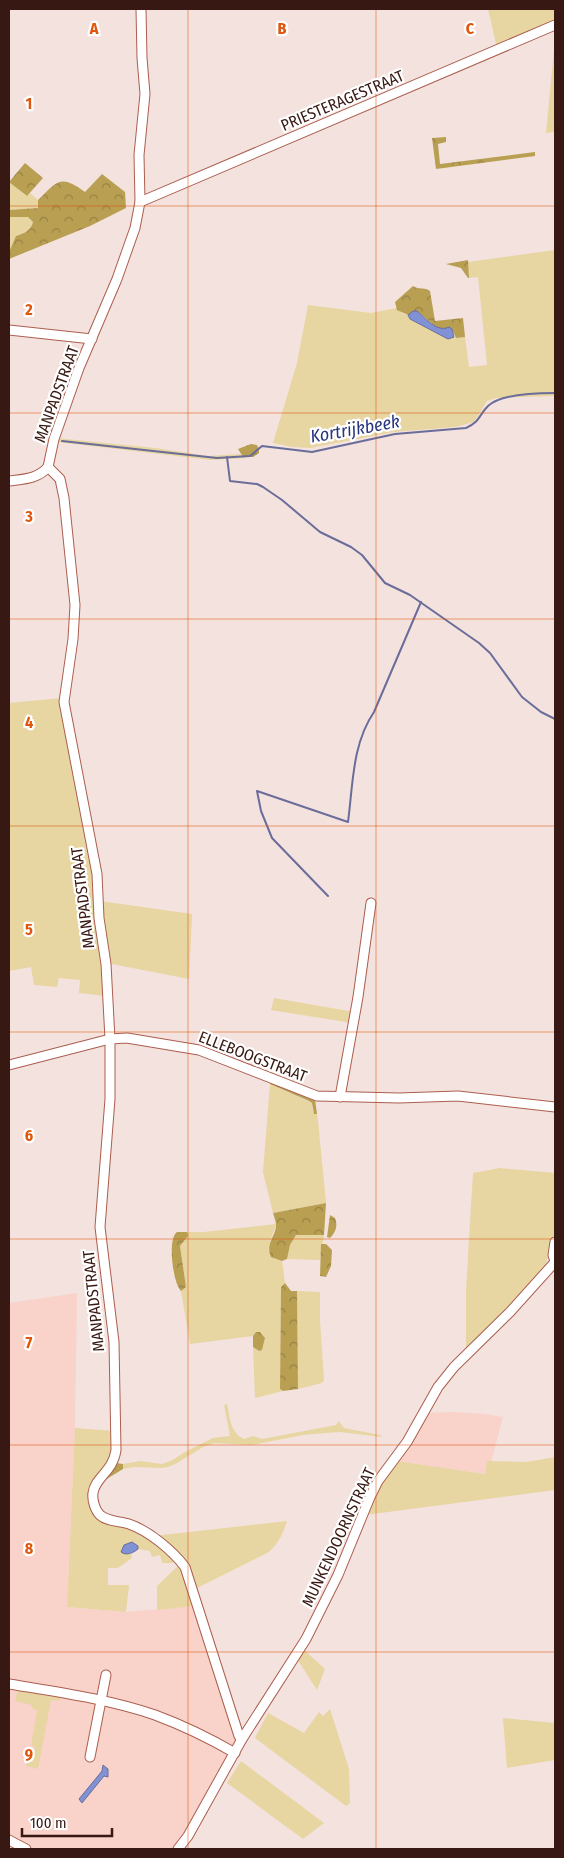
<svg xmlns="http://www.w3.org/2000/svg" width="564" height="1858" font-family="'Fira Sans Condensed',sans-serif">
	<style>
		.built { fill: #f9d2ca }
		.grass { fill: #e7d5a2 }
		.forest { fill: url(#forest-crowns) }
		.water { fill: #8092d5; stroke: #6a6d9a }
		.lines { fill: none; stroke-linecap: round; stroke-linejoin: round }
		.stream { stroke: #6a6d9a; stroke-width: 2 }
		.minor-casing { stroke: #ab5e4f; stroke-width: 11 }
		.minor { stroke: #fff; stroke-width: 9 }
		.grid { fill: none; stroke: #df560c; stroke-width: 1; stroke-opacity: 0.55 }
		.labels { text-anchor: middle; stroke-width: 4.5; stroke-linejoin: round; paint-order: stroke }
		.street-label { font-size: 16px; fill: #381812; stroke: #fff }
		.water-label { font-size: 18px; font-style: italic; fill: #273280; stroke: #fff }
		.grid-label { font-size: 16px; text-anchor: middle; font-weight: bold; fill: #df560c; stroke: #fff; stroke-width: 4.5; stroke-linejoin: round; paint-order: stroke }
	</style>
	<defs>
		<pattern id="forest-crowns" width="20" height="18" patternUnits="userSpaceOnUse" patternTransform="scale(1.25)"><rect width="20" height="18" fill="#b89f52"/><path d="M2 6a3 3 0 1 1 6 0M12 15a3 3 0 1 1 6 0" fill="none" stroke="#978143"/></pattern>
	</defs>
	<rect width="100%" height="100%" fill="#f4e2de"/>
	<g class="built">
		<polygon points="77,1293 75,1428 67,1607 126,1612 196,1606 236,1743 186,1831 171,1849 9,1849 9,1303"/>
		<polygon points="452,1412 484,1414 503,1417 491,1462 487,1462 486,1474 397,1461 427,1413"/>
	</g>
	<g class="grass">
		<polygon points="488,9 555,9 555,22 497,48"/>
		<polygon points="555,40 555,132 546,133"/>
		<polygon points="9,181 26,196 30,193 38,200 39,208 9,210"/>
		<path d="M 9,217 L 28,217 L 33,222 C 31,231 24,232 16,236 L 9,252 Z"/>
		<polygon points="555,250 555,396 496,398 487,401 474,422 455,427 394,432 310,448 292,447 273,443 297,363 308,305 371,313 397,308 403,314 408,315 410,319 448,339 454,337 456,338 465,337 469,367 487,365 478,277 469,278 468,262"/>
		<polygon points="56,438 155,448 208,456 240,454 247,458 211,460 57,442"/>
		<polygon points="62,698 93,868 105,996 79,993 80,980 59,978 57,987 34,985 31,967 9,971 9,703"/>
		<polygon points="100,901 192,914 189,979 107,963"/>
		<polygon points="274,998 354,1012 352,1023 271,1010"/>
		<polygon points="270,1084 312,1103 313,1112 317,1114 318,1121 326,1203 273,1213 263,1172"/>
		<polygon points="500,1168 555,1173 555,1231 545,1267 509,1310 466,1351 466,1290 473,1173"/>
		<path d="M 276,1224 C 273,1239 258,1255 282,1261 L 285,1283 L 281,1287 L 280,1389 L 283,1391 L 255,1398 L 253,1347 L 258,1351 L 262,1350 L 265,1338 L 256,1332 L 253,1336 L 190,1344 L 181,1291 L 186,1287 L 180,1246 L 188,1236 L 187,1232 L 204,1232 Z"/>
		<polygon points="296,1235 324,1235 320,1260 287,1259 290,1245"/>
		<polygon points="297,1291 320,1292 320,1321 324,1380 322,1383 298,1389"/>
		<path d="M 227,1404 C 230,1417 230,1433 244,1439 L 253,1436 L 262,1439 L 331,1426 L 336,1425 L 339,1421 L 344,1428 L 380,1435 L 382,1437 L 340,1432 L 325,1433 L 303,1435 L 251,1445 L 215,1443 L 203,1447 L 177,1463 L 168,1467 L 161,1468 L 134,1467 L 123,1469 L 123,1464 L 140,1461 L 162,1464 L 173,1460 L 183,1453 L 213,1438 L 230,1436 L 224,1405 Z"/>
		<polygon points="75,1428 114,1431 114,1455 94,1485 98,1515 126,1525 154,1541 175,1561 172,1563 162,1563 160,1555 152,1557 150,1551 138,1549 138,1546 124,1545 121,1552 128,1554 131,1553 132,1558 118,1568 108,1568 108,1585 129,1585 126,1612 67,1607"/>
		<polygon points="555,1457 555,1490 365,1515 382,1480 397,1461 485,1474 487,1461 527,1462"/>
		<path d="M 287,1521 C 283,1533 279,1543 269,1552 L 195,1589 L 188,1566 L 154,1536 Z"/>
		<polygon points="180,1564 196,1606 157,1610 157,1586"/>
		<polygon points="304,1650 325,1669 317,1690 297,1659"/>
		<polygon points="18,1689 60,1697 60,1701 51,1700 38,1769 26,1766 27,1761 32,1762 35,1747 31,1746 37,1710 32,1708 32,1705 15,1701"/>
		<polygon points="330,1709 349,1769 350,1803 346,1806 255,1738 268,1713 304,1733 319,1712 323,1716"/>
		<polygon points="503,1718 555,1723 555,1760 507,1768"/>
		<polygon points="241,1761 324,1823 303,1839 227,1783"/>
	</g>
	<g class="forest">
		<polygon points="446,137 446,142 438,144 440,164 535,152 535,156 436,169 432,138"/>
		<polygon points="25,163 43,178 27,196 9,182"/>
		<path d="M 102,174 L 125,192 L 126,208 L 90,226 L 9,259 L 9,252 L 16,236 C 24,233 31,231 33,222 L 28,217 L 9,217 L 9,210 L 38,208 L 38,200 C 58,181 60,174 85,192 Z"/>
		<polygon points="468,260 469,278 468,278 461,268 446,264"/>
		<path d="M 413,286 C 419,290 425,287 430,291 L 435,321 L 463,318 L 465,337 L 456,338 L 452,329 L 438,329 L 417,311 L 408,315 L 397,310 L 395,302 Z"/>
		<polygon points="251,444 257,445 259,450 259,453 253,457 243,457 238,449"/>
		<polygon points="271,1081 315,1099 317,1114 314,1114 312,1103 309,1101 270,1084"/>
		<path d="M 326,1203 L 324,1235 L 296,1235 L 290,1245 L 287,1259 L 282,1261 L 271,1257 C 265,1242 276,1237 276,1225 C 276,1221 274,1217 273,1213 Z"/>
		<path d="M 330,1215 L 335,1218 C 338,1225 336,1232 330,1238 L 327,1237 Z"/>
		<path d="M 177,1232 L 187,1232 L 188,1236 L 180,1246 L 186,1287 L 181,1291 C 173,1283 167,1239 177,1232 Z"/>
		<polygon points="321,1244 326,1244 332,1250 331,1266 326,1277 320,1276"/>
		<polygon points="285,1283 291,1291 297,1291 298,1389 283,1391 280,1389 281,1287"/>
		<polygon points="256,1332 260,1332 265,1338 262,1350 259,1351 253,1347 253,1336"/>
		<polygon points="116,1463 123,1464 123,1469 105,1480 98,1491 97,1488"/>
	</g>
	<g class="water">
		<path d="M 413,311 L 417,311 C 425,318 437,333 449,327 L 452,329 L 454,337 L 448,339 L 410,319 L 408,315 Z"/>
		<path d="M 132,1542 L 138,1546 L 138,1549 C 133,1553 126,1556 121,1552 L 124,1545 Z"/>
		<polygon points="103,1765 108,1769 108,1777 104,1776 82,1803 79,1799 102,1771"/>
	</g>
	<g class="lines">
		<g class="stream">
			<path d="M 62,441 L 217,458 L 250,456 L 262,446 L 312,452 L 395,434 L 466,428 C 481,421 478,416 488,406 C 501,394 538,393 555,393"/>
			<polyline points="227,457 230,481 257,484 263,487 282,500 320,532 351,547 362,555 385,583 410,595 479,643 490,653 522,697 541,712 555,719"/>
			<path d="M 328,896 L 272,838 L 261,811 L 257,791 L 348,822 C 353,785 352,744 374,712 L 421,602"/>
		</g>
		<g class="minor-casing">
			<g id="minor">
				<polyline points="140,202 555,25"/>
				<polyline points="9,330 92,339"/>
				<path d="M 48,467 L 60,479 L 64,498 L 75,605 L 73,639 L 64,702 L 97,874 L 99,918 L 106,964 L 110,1039 L 110,1099 L 100,1227 L 114,1342 L 116,1450 C 113,1472 95,1477 93,1493 C 92,1500 95,1510 100,1515 C 108,1522 120,1521 129,1524 C 149,1531 172,1550 185,1567 L 239,1736 L 242,1739"/>
				<polyline points="48,467 54,439 79,368 117,279 135,228 140,202 139,155 145,94 142,58 141,9"/>
				<path d="M 9,481 C 23,479 38,479 48,467"/>
				<polyline points="9,1065 110,1039 127,1038 199,1050 317,1096 399,1098 458,1096 555,1107"/>
				<polyline points="340,1097 358,997 371,903"/>
				<polyline points="555,1242 553,1255 555,1261"/>
				<path d="M 9,1684 C 57,1692 108,1699 155,1715 C 182,1725 209,1738 235,1753"/>
				<polyline points="90,1757 106,1675"/>
				<polyline points="9,1840 26,1849"/>
				<polyline points="178,1849 188,1836 242,1739 306,1639 338,1575 370,1497 378,1481 407,1442 438,1387 454,1367 510,1312 555,1262"/>
			</g>
		</g>
		<use href="#minor" class="minor"/>
	</g>
	<path class="grid" d="M 188,9 L 188,1849M 376,9 L 376,1849M 9,206 L 555,206M 9,413 L 555,413M 9,619 L 555,619M 9,826 L 555,826M 9,1032 L 555,1032M 9,1239 L 555,1239M 9,1445 L 555,1445M 9,1652 L 555,1652"/>
	<g class="labels">
		<g class="street-label">
			<text transform="translate(342 100) rotate(-23)" y="6">PRIESTERAGESTRAAT</text>
			<text transform="translate(56 394) rotate(-70)" y="6">MANPADSTRAAT</text>
			<text transform="translate(82 898) rotate(-97)" y="6">MANPADSTRAAT</text>
			<text transform="translate(253 1056) rotate(21)" y="6">ELLEBOOGSTRAAT</text>
			<text transform="translate(93 1301) rotate(-96)" y="6">MANPADSTRAAT</text>
			<text transform="translate(338 1537) rotate(-65)" y="6">MUNKENDOORNSTRAAT</text>
		</g>
		<g class="water-label">
			<text transform="translate(355 429) rotate(-10)" y="6">Kortrijkbeek</text>
		</g>
	</g>
	<g class="grid-label">
		<text x="94" y="34">A</text>
		<text x="282" y="34">B</text>
		<text x="470" y="34">C</text>
		<text x="29" y="109">1</text>
		<text x="29" y="315">2</text>
		<text x="29" y="522">3</text>
		<text x="29" y="728">4</text>
		<text x="29" y="935">5</text>
		<text x="29" y="1141">6</text>
		<text x="29" y="1348">7</text>
		<text x="29" y="1554">8</text>
		<text x="29" y="1760">9</text>
	</g>
	<rect width="564" height="1858" fill="none" stroke="#381812" stroke-width="20"/>
	<path d="M22 1828v8h90v-8" fill="none" stroke="#381812" stroke-width="2.5"/>
	<text x="30" y="1828" font-size="15" fill="#381812" stroke="#ffffff" stroke-width="4" paint-order="stroke">100 m</text>
</svg>
